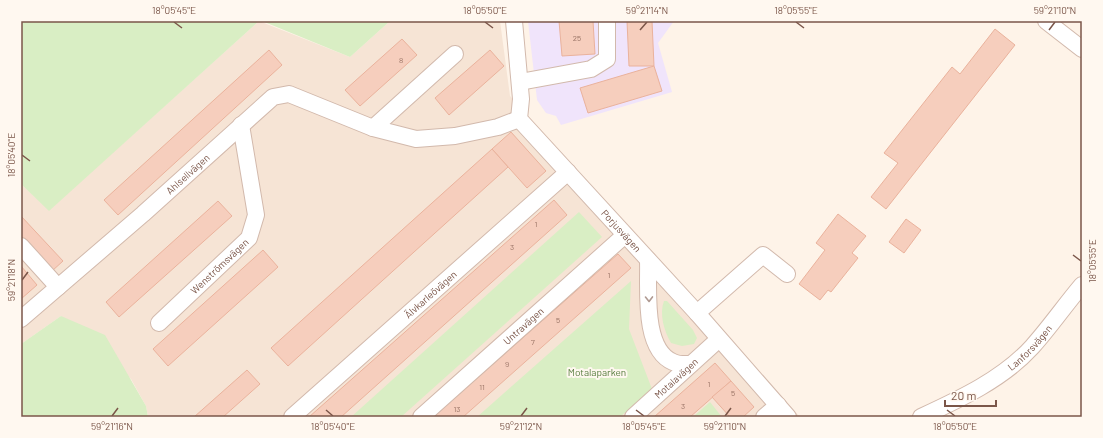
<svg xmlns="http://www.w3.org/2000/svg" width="1103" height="438" font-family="Barlow,sans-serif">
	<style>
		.residential { fill: #f6e4d5 }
		.education { fill: #f0e4fb }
		.green { fill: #d9eec4 }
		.building { fill: #f6cebd; stroke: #eab29c }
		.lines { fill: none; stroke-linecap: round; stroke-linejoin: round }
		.minor-casing { stroke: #d2b9ac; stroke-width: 18 }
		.minor { stroke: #fff; stroke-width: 16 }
		.oneway { stroke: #b09a92 }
		.ticks { fill: none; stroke: #7b5649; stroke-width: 1.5 }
		.labels { text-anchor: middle; stroke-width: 4; stroke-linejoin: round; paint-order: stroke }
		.number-label { font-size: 8px; fill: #9a7466 }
		.street-label { font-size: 10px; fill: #7b5649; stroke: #fff8f0 }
		.park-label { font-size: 10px; fill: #557b3c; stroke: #fff8f0 }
		.neatline { fill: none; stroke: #7b5649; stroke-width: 1.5 }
		.ticks-label { font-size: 10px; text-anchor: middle; fill: #7b5649 }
	</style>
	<rect width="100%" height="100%" fill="#fef3e8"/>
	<polygon class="residential" points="259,21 350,57 390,21 500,21 510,96 800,417 148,417 146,406 131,379 61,316 21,344 21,184 49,210"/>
	<polygon class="education" points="528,21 674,21 658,43 672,92 561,125 556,116 546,113 537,100"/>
	<g class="green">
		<polygon points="21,21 259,21 49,211 21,184"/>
		<polygon points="262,21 390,21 350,57"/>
		<polygon points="579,212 602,237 401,417 351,417"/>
		<polygon points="631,281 629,329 652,389 620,417 477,417"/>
		<path d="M 664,301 L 667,301 L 693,330 L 697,338 L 694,344 L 682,346 L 671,343 C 664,331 659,314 664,301 Z"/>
		<polygon points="61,316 105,335 146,406 148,417 21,417 21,344"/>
		<polygon points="710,402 722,417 693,417"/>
	</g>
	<g class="building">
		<polygon points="559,21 593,21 595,54 562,56"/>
		<polygon points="627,21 652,21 654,66 629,66"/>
		<polygon points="995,29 1015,45 886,209 871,197 898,163 884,153 952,67 960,74"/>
		<polygon points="402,39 417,55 360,106 345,90"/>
		<polygon points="269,50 282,65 118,215 104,200"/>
		<polygon points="490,50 504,66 449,115 435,98"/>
		<polygon points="654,66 662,91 588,113 580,88"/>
		<polygon points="511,132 546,171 527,188 492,149"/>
		<polygon points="492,149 508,167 288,366 271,348"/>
		<polygon points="554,200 567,215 341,417 309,417"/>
		<polygon points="218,201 232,216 119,317 106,302"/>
		<polygon points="838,214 866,236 852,253 858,258 831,292 828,290 820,300 799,284 825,250 816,243"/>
		<polygon points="21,216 63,261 52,271 21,238"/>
		<polygon points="906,219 921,230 904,253 889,242"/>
		<polygon points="263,250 278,267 168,366 153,349"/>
		<polygon points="618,254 631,268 463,417 433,417"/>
		<polygon points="21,266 37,285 21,299"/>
		<polygon points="715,363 731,381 690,417 654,417"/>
		<polygon points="247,370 260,384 223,417 194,417"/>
		<polygon points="731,381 754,407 743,417 730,417 712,397"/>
	</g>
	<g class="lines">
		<g class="minor-casing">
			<g id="minor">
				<path id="s1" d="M 514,21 L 521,99 L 519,119 L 697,313 L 788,417"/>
				<polyline points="1046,21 1082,49"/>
				<polyline points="520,82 591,69 607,59 607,21"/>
				<polyline points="373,128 455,54"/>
				<polyline points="21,246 58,287"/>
				<path d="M 648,260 C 649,287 642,349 673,362 C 679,365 685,364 691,364"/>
				<polyline points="697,313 763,255 787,274"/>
				<path id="s2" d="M 21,319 L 143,214 L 273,97 L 289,94 L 373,128 L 416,139 L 455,136 L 498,127 L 519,119"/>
				<path id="s3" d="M 159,323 L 249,238 L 256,215 L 241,125"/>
				<path id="s4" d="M 292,417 L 568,172"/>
				<path id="s5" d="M 421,417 L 625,235"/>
				<path id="s6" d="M 633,417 L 719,339"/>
				<polyline points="764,417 778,405"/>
				<path id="s7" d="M 921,417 C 960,399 1003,379 1032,347 C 1050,327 1065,305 1082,285"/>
			</g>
		</g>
		<use href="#minor" class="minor"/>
	</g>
	<defs><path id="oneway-chevron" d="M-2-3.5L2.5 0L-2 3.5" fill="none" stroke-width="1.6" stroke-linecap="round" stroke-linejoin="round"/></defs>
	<use class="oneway" href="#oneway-chevron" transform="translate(649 299) rotate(89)"/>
	<path class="ticks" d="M 174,22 L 182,28M 485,22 L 493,28M 796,22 L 804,28M 640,30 L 647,22M 1049,30 L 1055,22M 22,155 L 30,161M 1073,255 L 1081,261M 22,280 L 28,272M 326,410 L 333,416M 636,410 L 644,416M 947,410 L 955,416M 112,416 L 118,408M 521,416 L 527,408M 725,416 L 731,408"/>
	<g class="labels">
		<g class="number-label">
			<text x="577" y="41">25</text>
			<text x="401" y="63">8</text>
			<text x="536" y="227">1</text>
			<text x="512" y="250">3</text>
			<text x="609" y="278">1</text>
			<text x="558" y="323">5</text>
			<text x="533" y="345">7</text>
			<text x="507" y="367">9</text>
			<text x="709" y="387">1</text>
			<text x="482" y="390">11</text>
			<text x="733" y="396">5</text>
			<text x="683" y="409">3</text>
			<text x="457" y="412">13</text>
		</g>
		<g class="street-label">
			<text dy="4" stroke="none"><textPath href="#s2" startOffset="221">Ahlsellvägen</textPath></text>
			<text dy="4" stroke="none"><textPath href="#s1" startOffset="250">Porjusvägen</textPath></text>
			<text dy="4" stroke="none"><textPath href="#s3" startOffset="83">Wenströmsvägen</textPath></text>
			<text dy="4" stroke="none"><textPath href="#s4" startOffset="185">Älvkarleövägen</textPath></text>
			<text dy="4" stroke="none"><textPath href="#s5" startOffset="137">Untravägen</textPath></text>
			<text dy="4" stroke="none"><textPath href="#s7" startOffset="130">Lanforsvägen</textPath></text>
			<text dy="4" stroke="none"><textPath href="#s6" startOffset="58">Motalavägen</textPath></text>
		</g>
		<g class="park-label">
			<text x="597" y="376">Motalaparken</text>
		</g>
	</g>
	<rect width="1103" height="438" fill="none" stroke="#fff8f0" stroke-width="44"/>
	<path d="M945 400v6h51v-6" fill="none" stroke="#7b5649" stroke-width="2"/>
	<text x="951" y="400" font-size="12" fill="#7b5649" stroke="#fff8f0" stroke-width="3" paint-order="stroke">20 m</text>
	<rect x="22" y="22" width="1059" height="394" class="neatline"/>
	<g class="ticks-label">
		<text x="174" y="14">18°05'45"E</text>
		<text x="485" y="14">18°05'50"E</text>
		<text x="647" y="14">59°21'14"N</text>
		<text x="796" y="14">18°05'55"E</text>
		<text x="1055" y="14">59°21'10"N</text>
		<text transform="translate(11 155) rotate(-90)" y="4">18°05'40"E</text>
		<text transform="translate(1092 261) rotate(-90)" y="4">18°05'55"E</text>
		<text transform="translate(11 280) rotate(-90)" y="4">59°21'18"N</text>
		<text x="112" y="430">59°21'16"N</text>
		<text x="333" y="430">18°05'40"E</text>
		<text x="521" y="430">59°21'12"N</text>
		<text x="644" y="430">18°05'45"E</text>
		<text x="725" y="430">59°21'10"N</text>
		<text x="955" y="430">18°05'50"E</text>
	</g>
</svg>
